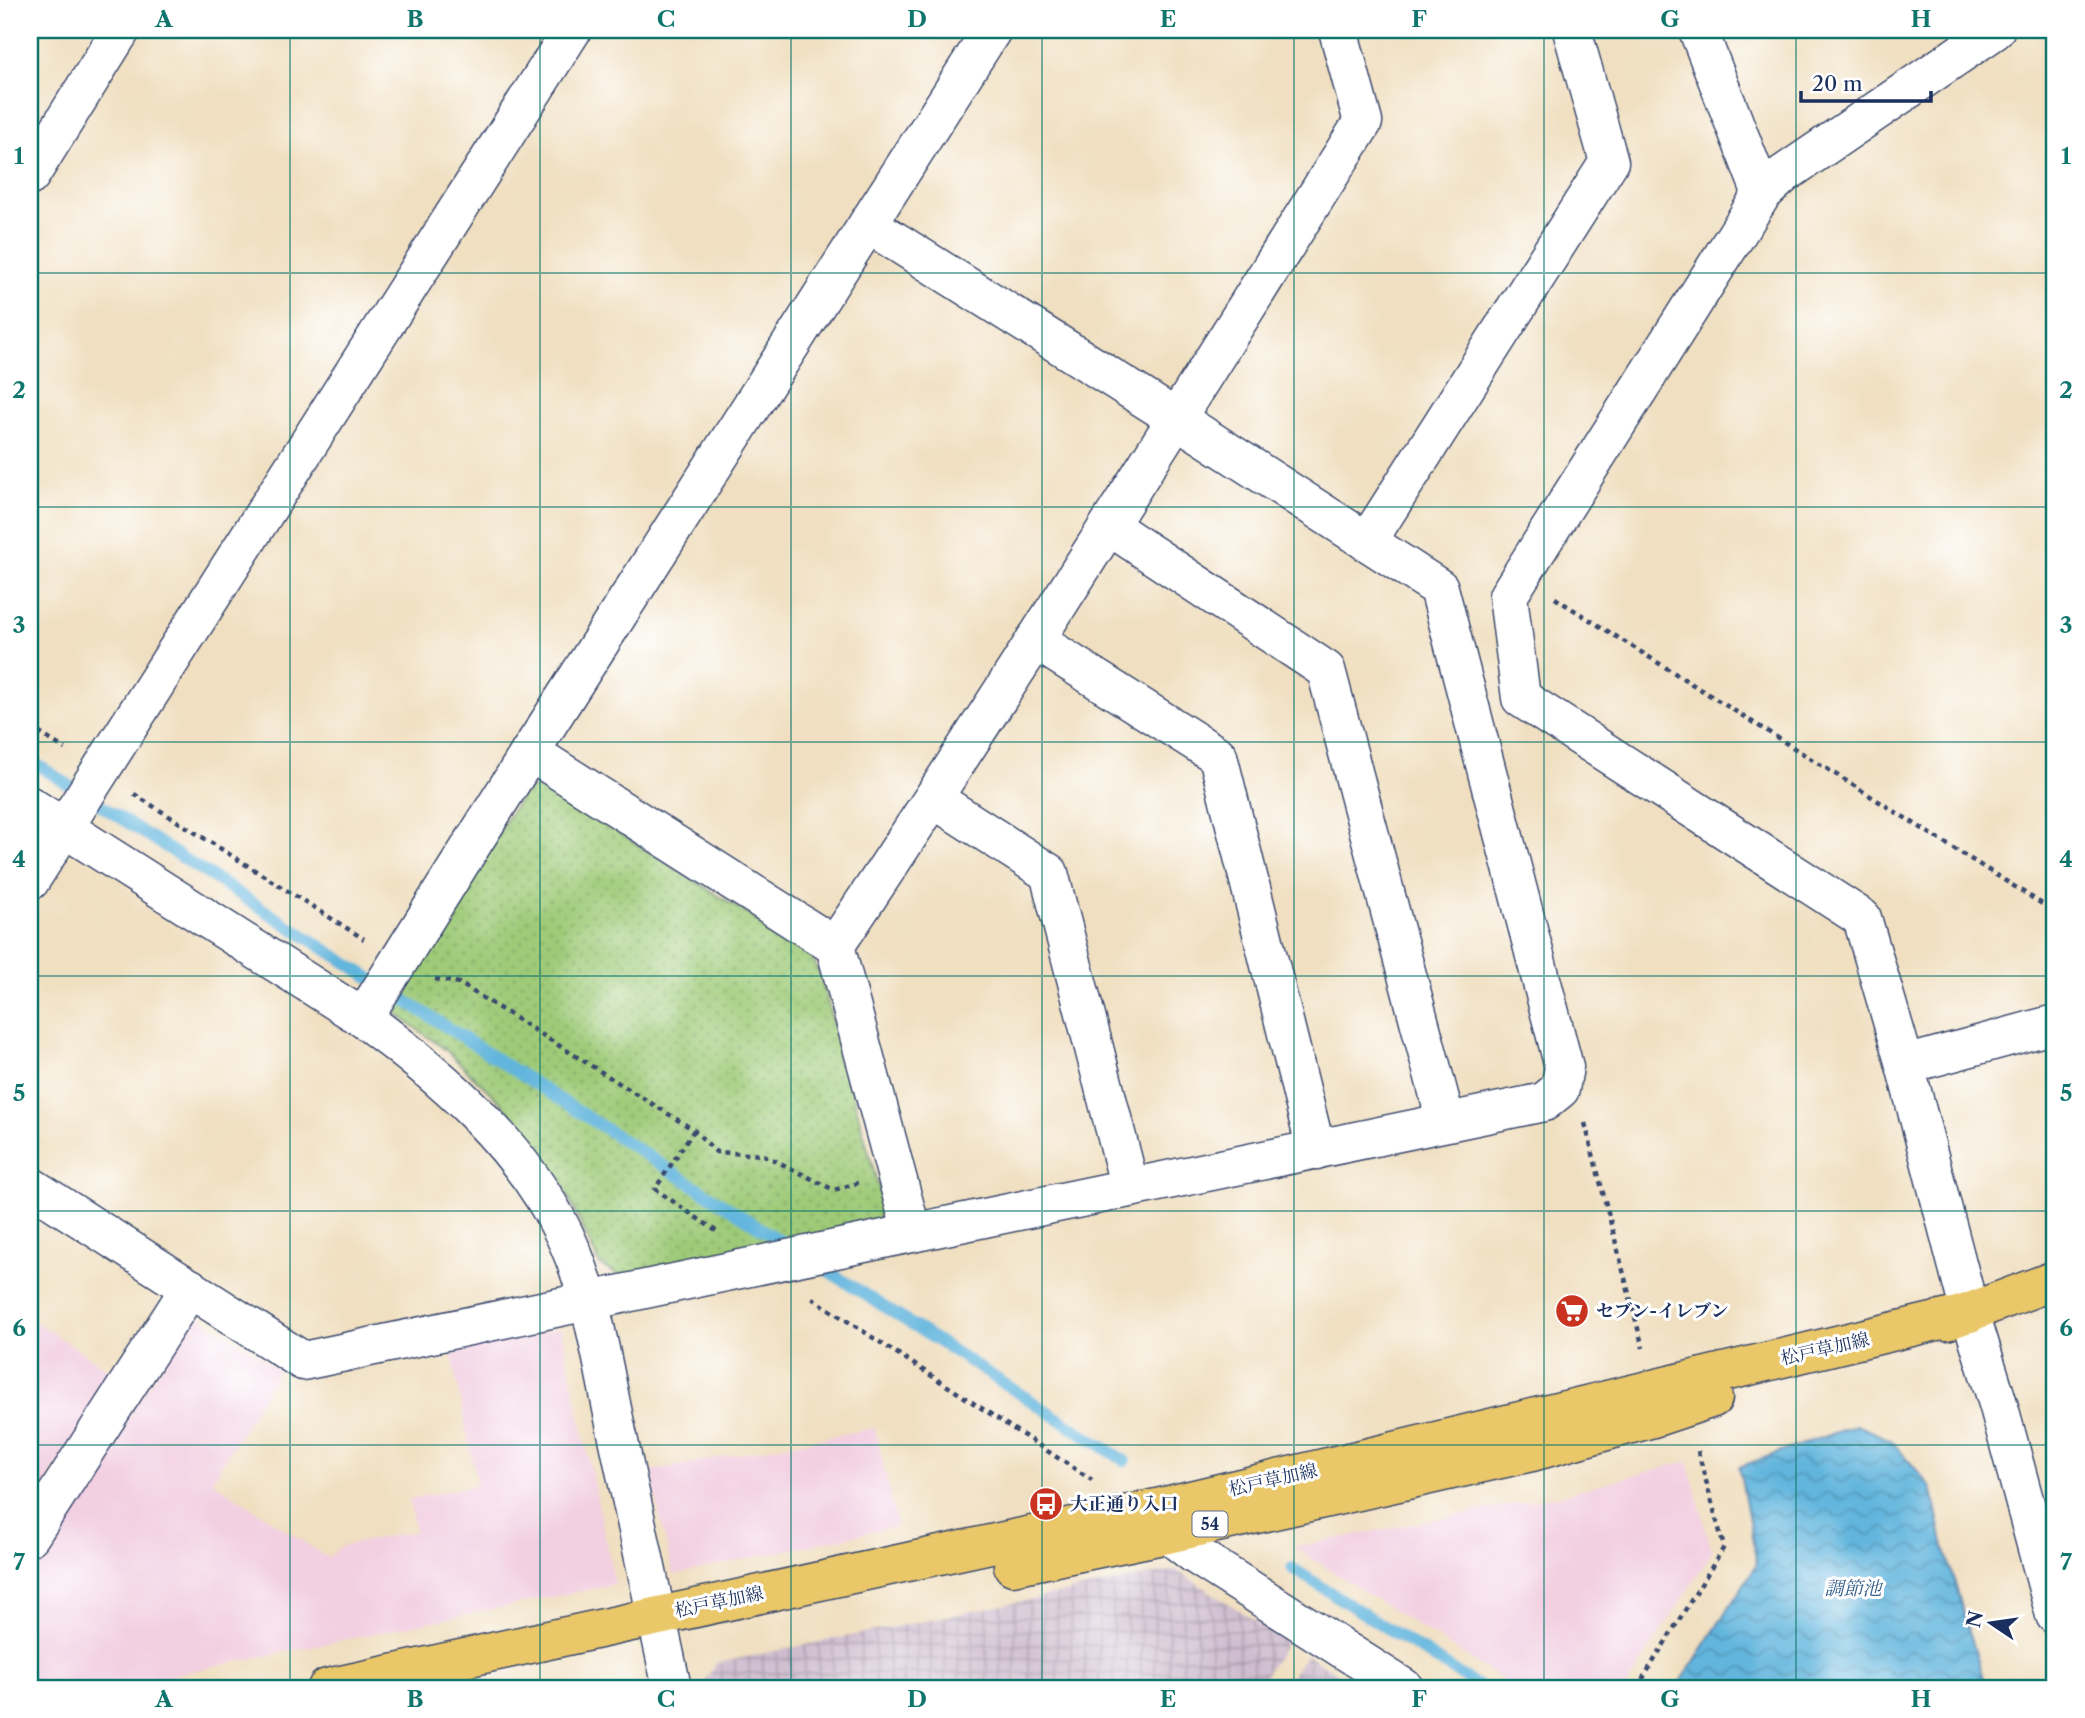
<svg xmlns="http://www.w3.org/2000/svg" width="2085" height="1718" font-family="'Libre Caslon Text','Noto Serif JP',serif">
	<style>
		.built { fill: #f2cfe1 }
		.industrial { fill: url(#industrial-grid) }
		.park { fill: url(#park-dots); stroke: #5d7d6b; stroke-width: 2 }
		.water { fill: url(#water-waves); stroke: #3e729e; stroke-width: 2 }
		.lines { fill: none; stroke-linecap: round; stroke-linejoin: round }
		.stream { stroke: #62b5dd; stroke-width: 12 }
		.minor-casing { stroke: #3b496d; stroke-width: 41 }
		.major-casing { stroke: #3b496d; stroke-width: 41 }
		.path { stroke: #3b496d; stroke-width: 4.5; stroke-dasharray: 5 5; stroke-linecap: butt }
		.minor { stroke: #fff; stroke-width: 38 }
		.major { stroke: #eac769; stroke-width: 38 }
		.grid { fill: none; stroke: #0f766e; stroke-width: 2; stroke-opacity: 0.55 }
		.labels { text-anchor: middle; stroke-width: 6; stroke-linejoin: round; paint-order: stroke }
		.shield { fill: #fff; stroke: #5f6d8e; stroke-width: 2 }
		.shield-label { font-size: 16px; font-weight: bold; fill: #1b2f5e }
		.poi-label { font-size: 18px; font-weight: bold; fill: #1b2f5e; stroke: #fff; text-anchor: start }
		.street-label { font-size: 18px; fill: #1b2f5e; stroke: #fff }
		.water-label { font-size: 19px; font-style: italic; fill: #345e8a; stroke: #fff }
		.neatline { fill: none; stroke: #0f766e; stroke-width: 2.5 }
		.grid-label { font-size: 23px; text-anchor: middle; font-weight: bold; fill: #0f766e }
	</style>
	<defs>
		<pattern id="industrial-grid" width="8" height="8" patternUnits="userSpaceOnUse" patternTransform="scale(1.75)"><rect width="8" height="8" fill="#cfbdcf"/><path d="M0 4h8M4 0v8" fill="none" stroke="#a79aab"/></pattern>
		<pattern id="park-dots" width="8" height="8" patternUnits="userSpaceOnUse" patternTransform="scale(1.75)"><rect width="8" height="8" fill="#9fcb78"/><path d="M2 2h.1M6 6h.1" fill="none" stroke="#81a566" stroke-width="1.8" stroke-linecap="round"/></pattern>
		<pattern id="water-waves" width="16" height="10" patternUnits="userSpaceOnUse" patternTransform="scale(1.75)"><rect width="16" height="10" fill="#62b5dd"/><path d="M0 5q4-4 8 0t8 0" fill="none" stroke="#5094b6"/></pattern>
	</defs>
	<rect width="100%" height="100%" fill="#fff"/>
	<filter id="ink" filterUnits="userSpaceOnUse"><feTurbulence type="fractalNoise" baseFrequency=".0143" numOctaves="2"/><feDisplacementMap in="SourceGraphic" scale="14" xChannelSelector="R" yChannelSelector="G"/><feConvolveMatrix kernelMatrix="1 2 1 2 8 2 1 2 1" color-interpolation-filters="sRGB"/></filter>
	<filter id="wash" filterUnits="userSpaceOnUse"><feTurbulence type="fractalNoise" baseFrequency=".00686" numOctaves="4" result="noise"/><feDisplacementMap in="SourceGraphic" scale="28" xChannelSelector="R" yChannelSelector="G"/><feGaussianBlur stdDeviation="1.57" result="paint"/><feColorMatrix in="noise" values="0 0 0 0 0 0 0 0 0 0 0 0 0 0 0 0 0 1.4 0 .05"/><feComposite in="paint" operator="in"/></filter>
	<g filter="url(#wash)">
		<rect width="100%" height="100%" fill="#f0dfc0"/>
		<g class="built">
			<polygon points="194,1313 279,1369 212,1481 328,1558 341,1546 415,1531 409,1499 477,1485 451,1351 561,1328 615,1584 109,1688 30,1688 30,1573"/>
			<polygon points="30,1318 115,1374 30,1508"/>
			<polygon points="875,1428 897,1526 673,1575 650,1471"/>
			<polygon points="1688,1461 1712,1552 1625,1688 1515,1688 1294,1547 1556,1496"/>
		</g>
		<g class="industrial">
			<polygon points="1176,1570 1287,1641 1257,1688 701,1688 716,1663"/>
			<polygon points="1306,1654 1360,1688 1284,1688"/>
		</g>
		<polygon class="park" points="545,786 809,953 819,971 884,1208 874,1226 622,1277 600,1265 558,1175 503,1105 446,1050 398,1015 395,997 525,790"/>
		<polygon class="water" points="1856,1425 1891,1440 1931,1487 1943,1543 1986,1688 1677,1688 1757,1564 1739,1467"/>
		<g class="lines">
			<g class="stream">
				<polyline points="30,760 793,1249"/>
				<polyline points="814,1262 1125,1461"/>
				<polyline points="1292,1568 1481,1688"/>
			</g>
		</g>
	</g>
	<g filter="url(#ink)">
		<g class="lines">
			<g class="minor-casing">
				<g id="minor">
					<polyline points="1698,30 1762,194"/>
					<polyline points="30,176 121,30"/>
					<polyline points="1109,526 1326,670 1446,1122"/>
					<polyline points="1367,542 1609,162 1572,30"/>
					<polyline points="1035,640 1218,756 1316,1150"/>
					<polyline points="530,752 835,946 912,1233 1544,1102 1560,1089 1564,1067 1439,588 1177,419 868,224"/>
					<polyline points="934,799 1049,873 1130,1188"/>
					<path d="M 30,806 L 363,1018 C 441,1076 521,1144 564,1234 C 593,1294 602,1363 616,1428 C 634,1515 654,1601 672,1688"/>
					<polyline points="30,881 572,30"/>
					<path d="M 835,946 C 1017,675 1189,398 1363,122 L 1338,30"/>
					<polyline points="363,1018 530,752 992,30"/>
					<polyline points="2055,1024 1905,1065 1970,1313 1999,1407 2055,1615"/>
					<polyline points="1905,1065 1862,918 1521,698 1508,596 1762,194 1784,174 1995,30"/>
					<polyline points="30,1186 303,1361 912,1233"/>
					<polyline points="1162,1509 1168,1534 1194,1554 1404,1688"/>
					<polyline points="30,1536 190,1288"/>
				</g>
			</g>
			<g class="major-casing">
				<g id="major">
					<polyline points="1946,1321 2055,1280"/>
					<polyline points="1013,1566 1168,1534 1532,1452 1653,1418 1713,1398"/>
					<polyline points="327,1688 1161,1507 1970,1313"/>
				</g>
			</g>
			<g class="path">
				<polyline points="1555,598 2055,912"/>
				<polyline points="30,727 65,749"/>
				<polyline points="134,794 364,939"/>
				<polyline points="435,979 459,983 694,1130 716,1152 764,1155 834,1190 858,1183"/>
				<polyline points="1585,1123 1643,1348"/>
				<polyline points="694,1130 655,1189 716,1231"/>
				<polyline points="812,1298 1092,1480"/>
				<polyline points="1637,1688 1724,1547 1697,1448"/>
			</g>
			<use href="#minor" class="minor"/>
			<use href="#major" class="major"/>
		</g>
	</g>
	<path class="grid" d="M 290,30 L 290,1688M 540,30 L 540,1688M 791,30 L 791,1688M 1042,30 L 1042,1688M 1294,30 L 1294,1688M 1544,30 L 1544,1688M 1796,30 L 1796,1688M 30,273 L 2055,273M 30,507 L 2055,507M 30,742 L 2055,742M 30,976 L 2055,976M 30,1211 L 2055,1211M 30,1445 L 2055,1445"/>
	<defs>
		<g id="supermarket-disc" transform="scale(1.75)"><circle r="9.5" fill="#c8321e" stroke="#fff"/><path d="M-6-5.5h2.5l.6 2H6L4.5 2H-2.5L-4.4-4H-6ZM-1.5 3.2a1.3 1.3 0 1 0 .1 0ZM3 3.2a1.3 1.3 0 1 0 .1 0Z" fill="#fff"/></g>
		<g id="bus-disc" transform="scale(1.75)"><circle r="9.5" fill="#c8321e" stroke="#fff"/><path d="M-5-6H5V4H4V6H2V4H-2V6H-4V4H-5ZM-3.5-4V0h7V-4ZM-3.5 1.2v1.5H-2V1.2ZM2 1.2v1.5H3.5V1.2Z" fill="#fff"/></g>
	</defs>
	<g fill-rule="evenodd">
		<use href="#supermarket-disc" x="1572" y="1311"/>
		<use href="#bus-disc" x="1046" y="1504"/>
	</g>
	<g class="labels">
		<rect class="shield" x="1192.5" y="1511.5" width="35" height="25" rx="5"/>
		<g class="shield-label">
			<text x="1210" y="1530">54</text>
		</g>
		<g class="poi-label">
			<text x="1596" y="1317">セブン-イレブン</text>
			<text x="1070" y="1510">大正通り入口</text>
		</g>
		<g class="street-label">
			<text transform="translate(1825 1349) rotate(-13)" y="6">松戸草加線</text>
			<text transform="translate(1273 1480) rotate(-13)" y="6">松戸草加線</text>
			<text transform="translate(719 1602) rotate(-12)" y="6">松戸草加線</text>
		</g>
		<g class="water-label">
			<text x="1853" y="1595">調節池</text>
		</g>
	</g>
	<rect width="2085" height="1718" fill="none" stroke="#fff" stroke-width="77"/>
	<g transform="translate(1991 1623) rotate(283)" stroke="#ffffff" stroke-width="5" paint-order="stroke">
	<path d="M0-5L12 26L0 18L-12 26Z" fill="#1b2f5e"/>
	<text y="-10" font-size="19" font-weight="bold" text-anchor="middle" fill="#1b2f5e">N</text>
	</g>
	<path d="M1801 91v10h130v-10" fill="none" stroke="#1b2f5e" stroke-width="3.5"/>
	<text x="1812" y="91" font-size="21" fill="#1b2f5e" stroke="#ffffff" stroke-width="5" paint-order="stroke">20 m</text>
	<rect x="38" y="38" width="2008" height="1642" class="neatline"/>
	<g class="grid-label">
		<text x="164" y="27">A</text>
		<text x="415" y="27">B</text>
		<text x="666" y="27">C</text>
		<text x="917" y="27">D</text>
		<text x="1168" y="27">E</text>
		<text x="1419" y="27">F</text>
		<text x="1670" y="27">G</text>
		<text x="1921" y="27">H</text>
		<text x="19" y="164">1</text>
		<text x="2066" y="164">1</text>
		<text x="19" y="398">2</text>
		<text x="2066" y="398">2</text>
		<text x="19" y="633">3</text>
		<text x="2066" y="633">3</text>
		<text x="19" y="867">4</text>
		<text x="2066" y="867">4</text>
		<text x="19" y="1101">5</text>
		<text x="2066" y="1101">5</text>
		<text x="19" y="1336">6</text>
		<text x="2066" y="1336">6</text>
		<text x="19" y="1570">7</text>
		<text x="2066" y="1570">7</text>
		<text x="164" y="1707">A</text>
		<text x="415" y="1707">B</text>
		<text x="666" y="1707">C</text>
		<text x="917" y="1707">D</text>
		<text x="1168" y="1707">E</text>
		<text x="1419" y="1707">F</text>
		<text x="1670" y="1707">G</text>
		<text x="1921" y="1707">H</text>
	</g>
</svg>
